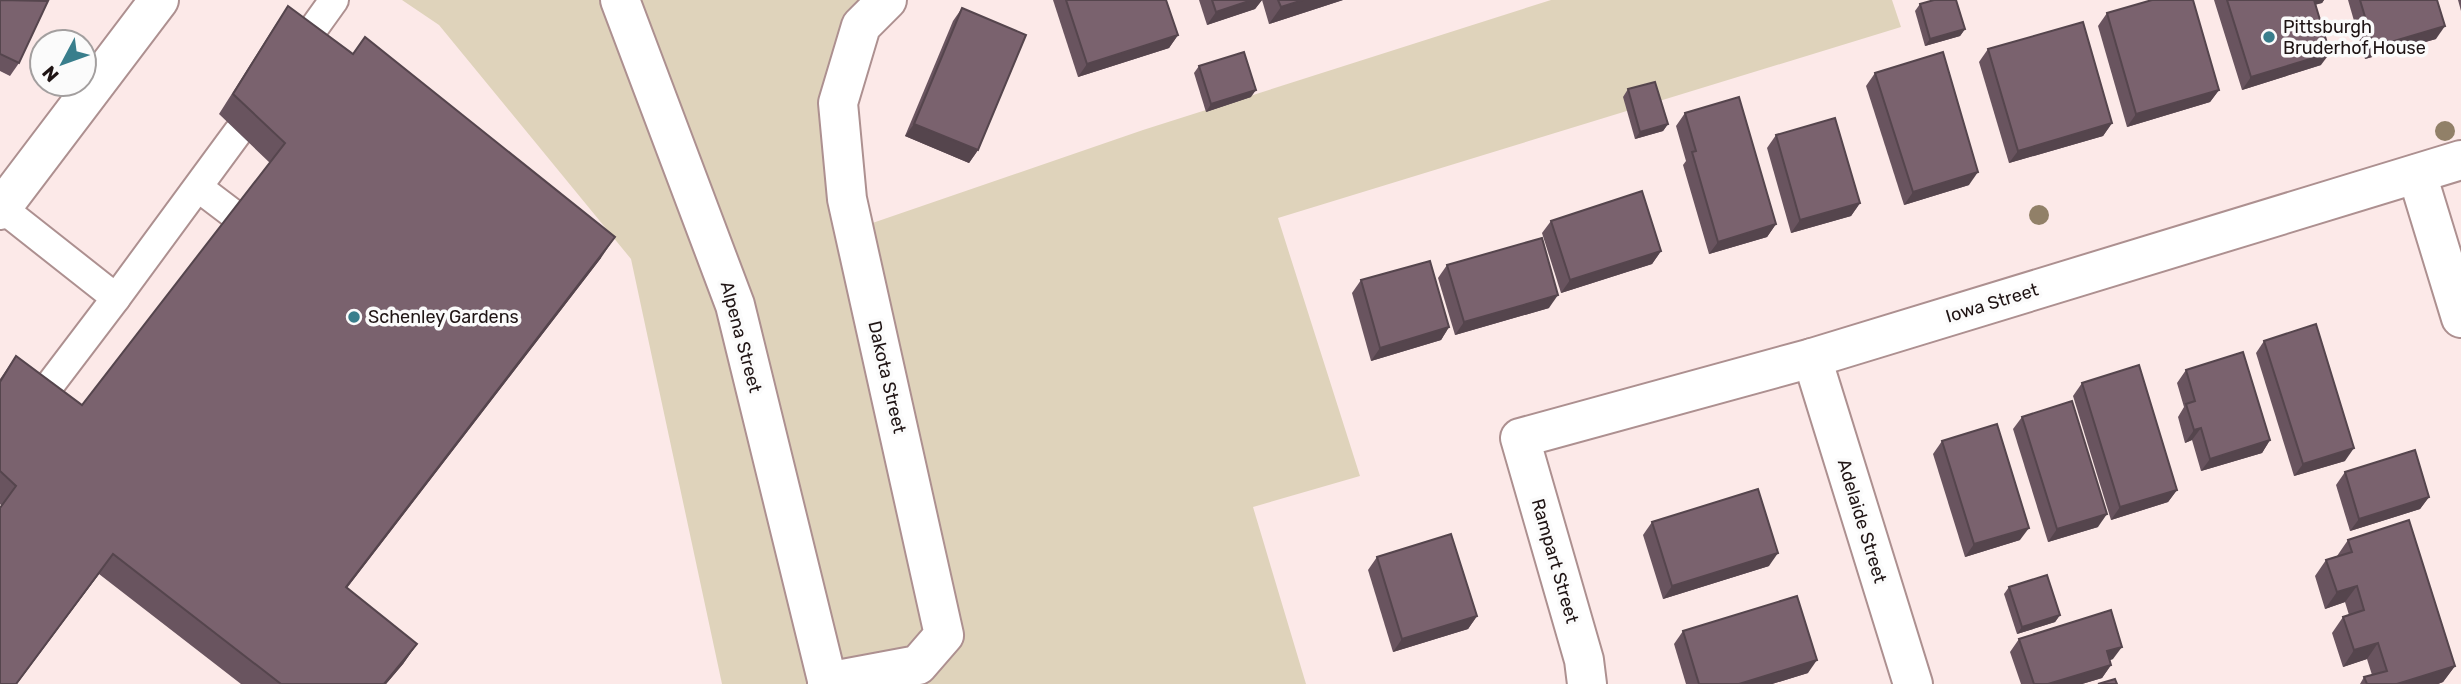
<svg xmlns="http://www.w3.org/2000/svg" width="2461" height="684" font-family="Rubik,sans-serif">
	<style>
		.green { fill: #dfd3bb }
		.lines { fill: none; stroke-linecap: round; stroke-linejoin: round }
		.lane-casing { stroke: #ad9090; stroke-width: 32 }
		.street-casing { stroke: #ad9090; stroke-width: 42 }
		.secondary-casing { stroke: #ad9090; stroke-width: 42 }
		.lane { stroke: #fff; stroke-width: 28 }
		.street { stroke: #fff; stroke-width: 38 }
		.secondary { stroke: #fff; stroke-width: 38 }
		.tree { fill: #918068 }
		.wall { fill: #69545f }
		.shaded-wall { fill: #55454d }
		.building { fill: #7a626e; stroke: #55454d; stroke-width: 2 }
		.poi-dot { fill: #397e8c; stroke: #fbfbfb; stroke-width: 2.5 }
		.labels { text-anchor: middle; stroke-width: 7; stroke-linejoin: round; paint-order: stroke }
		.poi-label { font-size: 18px; fill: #1f1414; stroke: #fbfbfb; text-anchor: start }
		.street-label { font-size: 18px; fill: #1f1414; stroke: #fbfbfb }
	</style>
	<rect width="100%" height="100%" fill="#fce9e8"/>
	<polygon class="green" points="402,0 887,0 838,103 855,229 1143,130 1551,0 1892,0 1901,27 1278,218 1360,476 1253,507 1306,684 722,684 631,259 439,25"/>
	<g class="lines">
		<g class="lane-casing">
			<g id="lane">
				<polyline points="301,46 334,0"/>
				<polyline points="199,188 232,213"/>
				<polyline points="2,208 116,298 238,132"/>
				<polyline points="37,402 116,298"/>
			</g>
		</g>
		<g class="street-casing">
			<g id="street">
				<polyline points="620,0 735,305 828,684"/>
				<polyline points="2417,174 2461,318"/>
				<polyline points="1812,358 1913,684"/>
				<polyline points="827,682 918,665 944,635 847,199 838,103 861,26 887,0"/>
				<polyline points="1587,684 1584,660 1520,438 1812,358 2461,160"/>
			</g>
		</g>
		<g class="secondary-casing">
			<polyline id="secondary" points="0,210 159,0"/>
		</g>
		<use href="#lane" class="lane"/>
		<use href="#street" class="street"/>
		<use href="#secondary" class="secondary"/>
	</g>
	<g class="tree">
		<circle cx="2445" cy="131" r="10"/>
		<circle cx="2039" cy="215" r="10"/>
	</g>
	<g class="wall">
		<polygon points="0,0 19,63 10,76 0,71"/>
		<polygon points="1053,0 1166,0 1178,35 1169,48 1078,77"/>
		<polygon points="1199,0 1262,0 1255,9 1207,25"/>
		<polygon points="1262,0 1343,0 1269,24"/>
		<polygon points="2214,0 2324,0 2322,3 2316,4 2321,65 2242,90"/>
		<polygon points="2348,0 2437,0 2436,39 2365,59"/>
		<polygon points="2458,0 2461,0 2461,11"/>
		<polygon points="1920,4 1965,29 1960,36 1925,46 1915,11"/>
		<polygon points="288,6 601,258 347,588 417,644 403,664 386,684 241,684 99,574 17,684 0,684 2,506 0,504 0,379 16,356 82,405 270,163 219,114 274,27"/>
		<polygon points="962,8 978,150 969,163 905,136 953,21"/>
		<polygon points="2107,13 2219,90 2210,102 2127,127 2098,26"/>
		<polygon points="1988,49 2112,123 2103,136 2009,163 1979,62"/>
		<polygon points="1199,66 1251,97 1206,112 1194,73"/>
		<polygon points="1875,73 1969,185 1904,205 1866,86"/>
		<polygon points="1628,89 1668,124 1663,131 1635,139 1623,97"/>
		<polygon points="1685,113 1776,224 1767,237 1709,254 1683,165 1686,161 1676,126"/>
		<polygon points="1776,135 1860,203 1851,216 1791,233 1767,148"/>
		<polygon points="1551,221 1661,251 1652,264 1561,293 1542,233"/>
		<polygon points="1447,265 1549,308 1455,335 1438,278"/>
		<polygon points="1361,280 1449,327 1441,340 1371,361 1352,293"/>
		<polygon points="2264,341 2345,461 2294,476 2256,353"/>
		<polygon points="2186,370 2270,440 2262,453 2201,471 2192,440 2185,443 2178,417 2184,407 2177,383"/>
		<polygon points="2082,383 2177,490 2168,502 2111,520 2073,396"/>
		<polygon points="2022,417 2098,527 2048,542 2013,429"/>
		<polygon points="1942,441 2020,540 1965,557 1933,454"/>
		<polygon points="2345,472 2429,497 2420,509 2350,531 2336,485"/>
		<polygon points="1652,522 1769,566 1663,599 1643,535"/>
		<polygon points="2348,540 2455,666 2443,682 2438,684 2360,684 2364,677 2372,675 2367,659 2343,667 2332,633 2343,617 2349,615 2345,602 2325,609 2315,576 2326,560 2337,556"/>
		<polygon points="1377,557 1477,616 1468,629 1393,652 1368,570"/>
		<polygon points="2009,587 2060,615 2055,622 2017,634 2004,594"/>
		<polygon points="1683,631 1808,673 1772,684 1686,684 1674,644"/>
		<polygon points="2019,639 2113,659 2110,660 2111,665 2102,678 2082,684 2021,684 2010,652"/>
	</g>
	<g class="shaded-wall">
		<polygon points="1252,0 1262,0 1255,9 1207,25 1216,12"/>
		<polygon points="1303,0 1343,0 1269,24 1281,7"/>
		<polygon points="2309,0 2324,0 2322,3 2304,8"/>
		<polygon points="2445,26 2436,39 2365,59 2374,47"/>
		<polygon points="1965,29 1960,36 1925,46 1930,39"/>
		<polygon points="1178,35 1169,48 1078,77 1087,64"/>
		<polygon points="2330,53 2321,65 2242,90 2251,77"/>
		<polygon points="1256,90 1251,97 1206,112 1211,104"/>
		<polygon points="2219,90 2210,102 2127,127 2136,114"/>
		<polygon points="2112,123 2103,136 2009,163 2018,151"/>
		<polygon points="914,124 978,150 969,163 905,136"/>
		<polygon points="1668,124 1663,131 1635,139 1640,132"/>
		<polygon points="1978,172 1969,185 1904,205 1913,192"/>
		<polygon points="1860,203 1851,216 1791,233 1800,220"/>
		<polygon points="1776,224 1767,237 1709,254 1718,242"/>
		<polygon points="615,237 601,258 332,607 346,587"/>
		<polygon points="1661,251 1652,264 1561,293 1570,280"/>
		<polygon points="1558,295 1549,308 1455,335 1464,322"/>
		<polygon points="1449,327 1441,340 1371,361 1380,348"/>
		<polygon points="2201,428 2192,440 2185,443 2194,430"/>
		<polygon points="2270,440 2262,453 2201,471 2210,459"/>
		<polygon points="2354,448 2345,461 2294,476 2303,464"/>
		<polygon points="2177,490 2168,502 2111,520 2120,507"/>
		<polygon points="2429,497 2420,509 2350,531 2359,519"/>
		<polygon points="2107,514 2098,527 2048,542 2057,529"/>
		<polygon points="2029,528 2020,540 1965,557 1974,544"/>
		<polygon points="1778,553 1769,566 1663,599 1672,586"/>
		<polygon points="113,554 99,574 16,684"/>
		<polygon points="2357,586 2345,602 2325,609 2337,592"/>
		<polygon points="2060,615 2055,622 2017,634 2022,627"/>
		<polygon points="1477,616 1468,629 1393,652 1402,639"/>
		<polygon points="2378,643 2367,659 2343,667 2354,650"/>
		<polygon points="417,644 403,664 386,684 384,684"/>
		<polygon points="2122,647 2113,659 2098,664 2107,651"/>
		<polygon points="1817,660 1808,673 1772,684 1739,684"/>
		<polygon points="2111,665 2102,678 2082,684 2048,684"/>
		<polygon points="2455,666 2443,682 2438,684 2397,684"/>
	</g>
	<g class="building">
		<polygon points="0,0 48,1 19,63 0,54"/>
		<polygon points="1066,0 1166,0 1178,35 1087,64"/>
		<polygon points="1212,0 1252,0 1216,12"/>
		<polygon points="1278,0 1303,0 1281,7"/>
		<polygon points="1934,0 1956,0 1965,29 1930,39 1920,4"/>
		<polygon points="2152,0 2193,0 2219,90 2136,114 2107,13"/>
		<polygon points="2227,0 2314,0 2330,53 2251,77"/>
		<polygon points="2360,0 2437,0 2445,26 2374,47"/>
		<polygon points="288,6 353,54 365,37 615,237 346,587 417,644 384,684 281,684 113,554 16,684 0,684 0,508 16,486 0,471 0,382 16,356 82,405 285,143 233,94"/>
		<polygon points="962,8 1026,35 978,150 914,124"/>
		<polygon points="2083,22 2112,123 2018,151 1988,49"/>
		<polygon points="1244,52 1256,90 1211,104 1199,66"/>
		<polygon points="1943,52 1978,172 1913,192 1875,73"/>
		<polygon points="1655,82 1668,124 1640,132 1628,89"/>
		<polygon points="1739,97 1776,224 1718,242 1692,152 1696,151 1685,113"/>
		<polygon points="1835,118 1860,203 1800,220 1776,135"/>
		<polygon points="1642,191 1661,251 1570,280 1551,221"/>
		<polygon points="1542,238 1558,295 1464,322 1447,265"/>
		<polygon points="1430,261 1449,327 1380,348 1361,280"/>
		<polygon points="2316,324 2354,448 2303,464 2264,341"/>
		<polygon points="2243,352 2270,440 2210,459 2201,428 2194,430 2186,404 2195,401 2186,370"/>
		<polygon points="2139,365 2177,490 2120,507 2082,383"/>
		<polygon points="2072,401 2107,514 2057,529 2022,417"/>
		<polygon points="1997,424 2029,528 1974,544 1942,441"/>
		<polygon points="2415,450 2429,497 2359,519 2345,472"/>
		<polygon points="1758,489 1778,553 1672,586 1652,522"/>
		<polygon points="2409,520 2455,666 2397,684 2367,684 2364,677 2387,671 2378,643 2354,650 2343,617 2364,610 2357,586 2337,592 2326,560 2352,552 2348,540"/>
		<polygon points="1451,534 1477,616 1402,639 1377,557"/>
		<polygon points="2047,575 2060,615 2022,627 2009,587"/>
		<polygon points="1797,596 1817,660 1739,684 1699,684 1683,631"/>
		<polygon points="2111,610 2122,647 2107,651 2111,665 2048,684 2034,684 2019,639"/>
		<polygon points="2115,679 2117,684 2098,684"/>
	</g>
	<g class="poi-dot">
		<circle cx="2269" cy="37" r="7"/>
		<circle cx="354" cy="317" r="7"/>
	</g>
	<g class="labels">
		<g class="poi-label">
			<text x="2283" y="33">Pittsburgh<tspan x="2283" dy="21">Bruderhof House</tspan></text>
			<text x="368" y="323">Schenley Gardens</text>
		</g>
		<g class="street-label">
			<text transform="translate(1992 303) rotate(-17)" y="6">Iowa Street</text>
			<text transform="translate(741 337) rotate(75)" y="6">Alpena Street</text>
			<text transform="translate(887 377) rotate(77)" y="6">Dakota Street</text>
			<text transform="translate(1862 521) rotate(73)" y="6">Adelaide Street</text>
			<text transform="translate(1555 561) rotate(74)" y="6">Rampart Street</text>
		</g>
	</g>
	<g transform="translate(63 63) rotate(229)"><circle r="33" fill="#fbfbfb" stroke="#a39f9f" stroke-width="2"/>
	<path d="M0-5L12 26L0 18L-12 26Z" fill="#397e8c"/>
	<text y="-10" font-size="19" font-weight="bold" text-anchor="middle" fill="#1f1414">N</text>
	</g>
</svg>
